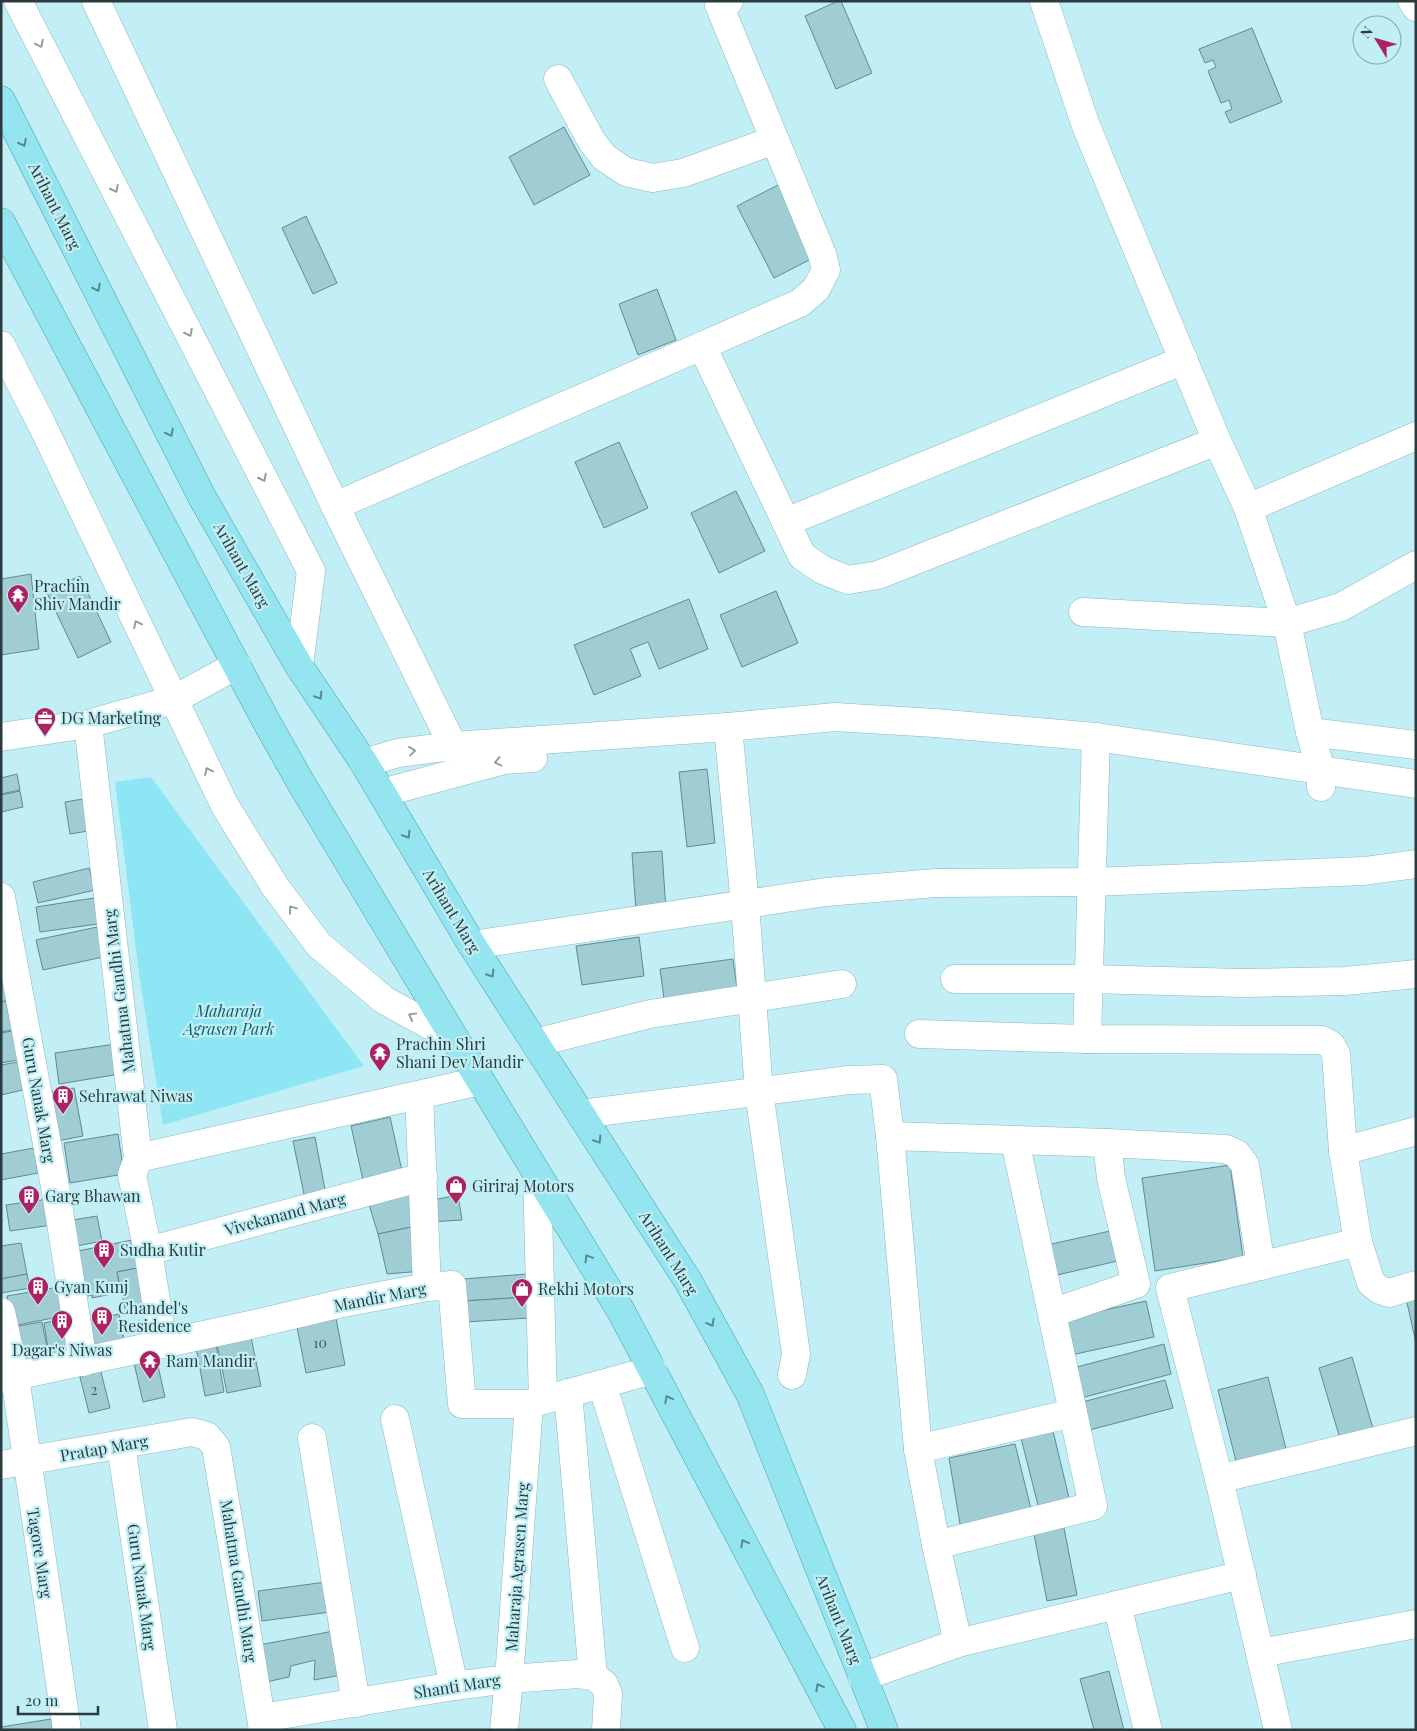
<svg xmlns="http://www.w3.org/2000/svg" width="1417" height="1731" font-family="'Playfair Display',serif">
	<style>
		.green { fill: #8ee6f4 }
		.building { fill: #a0ccd3; stroke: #618a91 }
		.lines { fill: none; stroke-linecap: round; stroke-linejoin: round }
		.minor-casing { stroke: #8cb7be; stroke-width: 29 }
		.major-casing { stroke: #429eab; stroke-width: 29 }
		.minor { stroke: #fff; stroke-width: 28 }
		.major { stroke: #95e5f0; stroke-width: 28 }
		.oneway { stroke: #949d9e }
		.oneway2 { stroke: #5a888e }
		.labels { text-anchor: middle; stroke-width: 4.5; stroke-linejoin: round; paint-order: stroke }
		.number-label { font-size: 14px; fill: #475f63 }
		.street-label { font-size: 16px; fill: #293b3e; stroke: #c2eff6 }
		.poi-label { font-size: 16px; fill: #293b3e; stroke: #c2eff6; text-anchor: start }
		.park-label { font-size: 16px; font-style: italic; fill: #0b606b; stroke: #c2eff6 }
	</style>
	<rect width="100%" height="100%" fill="#c2eff6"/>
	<polygon class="green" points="151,777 364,1066 163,1125 139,974 115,782"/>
	<g class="building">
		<polygon points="838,1 841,1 872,73 836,89 805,16"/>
		<polygon points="1252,28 1282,102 1230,123 1225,112 1232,109 1229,100 1221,103 1208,71 1216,67 1213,60 1205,63 1199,49"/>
		<polygon points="564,127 590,175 534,205 509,157"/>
		<polygon points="782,183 819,255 774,278 737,206"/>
		<polygon points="306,216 337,283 313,294 282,228"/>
		<polygon points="657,289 676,340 638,355 619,304"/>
		<polygon points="619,442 648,508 604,528 575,462"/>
		<polygon points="736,491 765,551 719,573 691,513"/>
		<polygon points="31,574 39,649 1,655 1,579"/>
		<polygon points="80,576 111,642 78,658 46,591"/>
		<polygon points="776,591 798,643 742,667 720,615"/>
		<polygon points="689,599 708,649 659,669 648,642 630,649 641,676 594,695 574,645"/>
		<polygon points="707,769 715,843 687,847 679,772"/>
		<polygon points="17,774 20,790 1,794 1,778"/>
		<polygon points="20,791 23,807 1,812 1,795"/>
		<polygon points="89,798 94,830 70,834 65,802"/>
		<polygon points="662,851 666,910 636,912 632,853"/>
		<polygon points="89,868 95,890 38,903 33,882"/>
		<polygon points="94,898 98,924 40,932 36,907"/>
		<polygon points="97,927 103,957 43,970 36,940"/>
		<polygon points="639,937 644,976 582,985 576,946"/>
		<polygon points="733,959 738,995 665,1006 660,969"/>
		<polygon points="1,972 8,1000 1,1002"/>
		<polygon points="6,1001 12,1030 1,1032 1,1002"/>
		<polygon points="12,1031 18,1060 1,1063 1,1033"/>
		<polygon points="115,1044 120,1074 59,1084 55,1053"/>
		<polygon points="18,1062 23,1090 1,1095 1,1065"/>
		<polygon points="74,1088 83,1136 52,1142 43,1093"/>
		<polygon points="390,1117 404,1180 365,1189 351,1126"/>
		<polygon points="118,1134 124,1174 70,1183 64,1143"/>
		<polygon points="315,1137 327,1200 306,1204 293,1141"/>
		<polygon points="34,1148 38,1173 1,1180 1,1154"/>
		<polygon points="1230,1165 1243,1257 1155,1271 1142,1178"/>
		<polygon points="418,1190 421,1225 378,1234 368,1201"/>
		<polygon points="458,1195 462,1220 429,1222 427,1201"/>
		<polygon points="49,1199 52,1225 10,1231 6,1205"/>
		<polygon points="97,1216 102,1241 72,1247 67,1221"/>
		<polygon points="421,1225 422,1271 387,1274 378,1234"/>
		<polygon points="1119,1229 1126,1259 1053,1276 1047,1245"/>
		<polygon points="137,1239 148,1266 117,1272 121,1292 92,1298 92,1295 88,1296 86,1290 84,1290 73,1252"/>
		<polygon points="21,1243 27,1274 1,1279 1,1246"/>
		<polygon points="148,1266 155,1303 125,1309 117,1272"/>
		<polygon points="27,1274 30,1288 1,1293 1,1279"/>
		<polygon points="527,1274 528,1297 463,1301 463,1279"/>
		<polygon points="64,1286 69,1315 12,1326 7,1296"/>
		<polygon points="1416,1291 1416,1343 1405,1294"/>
		<polygon points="528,1297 529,1318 465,1322 463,1301"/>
		<polygon points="1146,1301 1154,1337 1071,1355 1063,1319"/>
		<polygon points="335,1313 345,1365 306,1373 296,1322"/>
		<polygon points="119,1314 126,1350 86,1359 79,1322"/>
		<polygon points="73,1317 80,1357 50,1361 44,1323"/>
		<polygon points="42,1322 50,1362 20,1366 13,1327"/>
		<polygon points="250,1332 261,1386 227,1393 216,1339"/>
		<polygon points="215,1339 224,1392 205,1396 195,1342"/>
		<polygon points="1164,1344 1171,1374 1081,1398 1073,1368"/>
		<polygon points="156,1357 165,1397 143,1402 134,1363"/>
		<polygon points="1352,1357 1374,1432 1341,1442 1319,1368"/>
		<polygon points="100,1368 110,1408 89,1413 79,1373"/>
		<polygon points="1268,1377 1287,1453 1237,1465 1218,1390"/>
		<polygon points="1165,1380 1173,1408 1082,1432 1075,1404"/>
		<polygon points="1053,1431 1070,1502 1039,1509 1021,1438"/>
		<polygon points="1015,1444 1032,1513 961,1530 949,1458"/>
		<polygon points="1063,1523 1077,1595 1047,1601 1033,1529"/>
		<polygon points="334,1581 338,1611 262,1621 258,1591"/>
		<polygon points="339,1630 347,1674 314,1680 315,1660 291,1666 289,1677 266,1682 259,1645"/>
		<polygon points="1109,1671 1124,1730 1094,1730 1080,1679"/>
		<polygon points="51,1719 53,1730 1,1730 1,1727"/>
	</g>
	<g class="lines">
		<g class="minor-casing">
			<g id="minor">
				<polyline points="18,1 311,571 299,666"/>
				<polyline points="96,1 335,506"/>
				<polyline points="1044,1 1086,126 1217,441 1248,508 1287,623 1310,732 1321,771 1321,787"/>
				<polyline points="1412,1 1416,7"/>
				<polyline points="558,79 591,140 604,157 626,172 653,178 683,173 775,140"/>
				<polyline points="1,345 42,425 225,806 274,885 319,945 384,1000 455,1039"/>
				<polyline points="702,346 802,556 823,570 848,580 878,575 1217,441"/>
				<polyline points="1248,508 1416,436"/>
				<polyline points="786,522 1184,360"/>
				<polyline points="1083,612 1287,623 1341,607 1416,565"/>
				<polyline points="88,724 138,1158 132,1175 148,1251 163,1344"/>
				<polyline points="728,727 745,904 759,1092 796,1354 792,1375"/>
				<polyline points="1310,732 1416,745"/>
				<polyline points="1,737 88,724 173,700 237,665"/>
				<polyline points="453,746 335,506 800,303 816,289 826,270 822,254 719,5 729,1"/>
				<polyline points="364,763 398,753 453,746 728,727 835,717 935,723 1096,737 1416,784"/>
				<polyline points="382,793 504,760 533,758"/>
				<polyline points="1,897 56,1192 83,1362"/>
				<polyline points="472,945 826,892 936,883 1092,882 1364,871 1416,864"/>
				<polyline points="955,979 1089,979 1242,983 1345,981 1416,974"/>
				<polyline points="919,1034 1087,1039 1322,1040 1331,1045 1336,1054 1343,1151 1358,1242 1371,1283 1380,1290 1389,1293 1416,1285"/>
				<polyline points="1087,1039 1096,737"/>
				<polyline points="535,1043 650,1014 842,984"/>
				<polyline points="419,1095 427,1287"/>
				<polyline points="581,1114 849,1080 883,1079 890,1136 1107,1143 1226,1149 1237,1154 1245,1165 1261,1266"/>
				<polyline points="890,1136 918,1449 936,1545 958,1643"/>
				<polyline points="1343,1151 1416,1131"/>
				<polyline points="138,1158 480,1081"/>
				<polyline points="537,1174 543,1400"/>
				<polyline points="148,1251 423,1177"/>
				<polyline points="1,1312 15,1377 67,1730"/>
				<polyline points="1052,1313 1136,1284 1111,1178 1107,1143"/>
				<polyline points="1,1379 250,1325 343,1303 427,1287 452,1285 462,1404 529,1404 653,1370"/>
				<polyline points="602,1384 685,1648"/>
				<polyline points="568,1393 593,1676"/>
				<polyline points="395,1419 454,1686"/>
				<polyline points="312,1438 356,1703"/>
				<polyline points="121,1445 163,1730"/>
				<polyline points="918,1449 1073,1413"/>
				<polyline points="1,1465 192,1432 207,1436 216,1447 263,1730"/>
				<polyline points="1219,1479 1416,1431"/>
				<polyline points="936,1545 1093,1506 1015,1141"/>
				<polyline points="1117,1605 1148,1730"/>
				<polyline points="1260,1653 1416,1624"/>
				<polyline points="862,1677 958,1643 1242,1575"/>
				<polyline points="262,1718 454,1686 509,1679 578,1674 593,1676 604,1684 608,1694 606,1730"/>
				<polyline points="504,1730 509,1679 529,1404"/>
				<polyline points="1278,1730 1219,1479 1170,1288 1358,1242"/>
			</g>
		</g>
		<g class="major-casing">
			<g id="major">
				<polyline points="1,100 202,497 299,666 364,763 472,945 688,1281 750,1394 884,1730"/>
				<polyline points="1,222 265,719 301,783 455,1039 621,1311 842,1730"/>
			</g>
		</g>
		<use href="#minor" class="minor"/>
		<use href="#major" class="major"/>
	</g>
	<defs><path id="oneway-chevron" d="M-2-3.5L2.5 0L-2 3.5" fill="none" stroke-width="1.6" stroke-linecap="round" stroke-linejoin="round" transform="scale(1.25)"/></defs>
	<g class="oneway">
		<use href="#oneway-chevron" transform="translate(40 44) rotate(63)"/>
		<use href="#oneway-chevron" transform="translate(115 189) rotate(63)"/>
		<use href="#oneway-chevron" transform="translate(189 333) rotate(63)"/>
		<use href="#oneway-chevron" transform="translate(263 478) rotate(63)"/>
		<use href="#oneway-chevron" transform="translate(137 624) rotate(-116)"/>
		<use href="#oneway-chevron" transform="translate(412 751) rotate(-7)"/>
		<use href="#oneway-chevron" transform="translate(498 762) rotate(167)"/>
		<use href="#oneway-chevron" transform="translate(208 771) rotate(-116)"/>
		<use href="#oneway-chevron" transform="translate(292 909) rotate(-127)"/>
		<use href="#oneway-chevron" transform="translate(412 1016) rotate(-151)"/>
	</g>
	<g class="oneway2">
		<use href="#oneway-chevron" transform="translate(23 143) rotate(63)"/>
		<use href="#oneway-chevron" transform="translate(97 288) rotate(63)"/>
		<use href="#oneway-chevron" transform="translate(170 433) rotate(63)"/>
		<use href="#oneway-chevron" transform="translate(319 696) rotate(57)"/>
		<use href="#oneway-chevron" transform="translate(407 835) rotate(59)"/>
		<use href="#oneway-chevron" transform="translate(491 974) rotate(57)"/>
		<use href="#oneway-chevron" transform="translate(598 1140) rotate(57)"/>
		<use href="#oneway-chevron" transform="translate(588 1258) rotate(-121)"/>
		<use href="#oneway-chevron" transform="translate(711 1323) rotate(61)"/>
		<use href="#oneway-chevron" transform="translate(668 1399) rotate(-118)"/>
		<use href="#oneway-chevron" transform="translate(744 1543) rotate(-118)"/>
		<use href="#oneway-chevron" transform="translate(819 1687) rotate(-118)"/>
	</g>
	<defs>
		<g id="temple-pin" transform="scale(1.125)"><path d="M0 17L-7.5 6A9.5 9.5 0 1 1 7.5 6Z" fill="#ac2161" stroke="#c2eff6"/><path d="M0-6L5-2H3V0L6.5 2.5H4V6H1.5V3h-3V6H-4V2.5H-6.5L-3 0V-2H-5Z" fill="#fff"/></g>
		<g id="office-pin" transform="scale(1.125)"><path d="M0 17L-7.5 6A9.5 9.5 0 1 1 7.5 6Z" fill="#ac2161" stroke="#c2eff6"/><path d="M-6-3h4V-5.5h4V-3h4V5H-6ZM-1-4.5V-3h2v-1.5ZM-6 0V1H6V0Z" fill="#fff"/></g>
		<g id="building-pin" transform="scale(1.125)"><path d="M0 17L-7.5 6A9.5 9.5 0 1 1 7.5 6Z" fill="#ac2161" stroke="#c2eff6"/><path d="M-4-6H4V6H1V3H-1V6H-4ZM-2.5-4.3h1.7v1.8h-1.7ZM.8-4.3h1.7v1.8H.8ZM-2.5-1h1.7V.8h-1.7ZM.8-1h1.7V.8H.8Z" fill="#fff"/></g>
		<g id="shop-pin" transform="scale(1.125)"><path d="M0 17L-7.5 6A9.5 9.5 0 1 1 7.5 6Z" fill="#ac2161" stroke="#c2eff6"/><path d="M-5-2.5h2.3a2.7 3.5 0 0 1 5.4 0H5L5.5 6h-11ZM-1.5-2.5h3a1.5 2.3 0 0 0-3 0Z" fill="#fff"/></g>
	</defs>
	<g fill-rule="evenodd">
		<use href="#temple-pin" x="18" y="595"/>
		<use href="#office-pin" x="45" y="718"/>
		<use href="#temple-pin" x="380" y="1053"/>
		<use href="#building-pin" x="63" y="1096"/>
		<use href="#shop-pin" x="456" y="1186"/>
		<use href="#building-pin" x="29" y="1196"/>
		<use href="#building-pin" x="104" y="1250"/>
		<use href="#building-pin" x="38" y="1287"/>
		<use href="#shop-pin" x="522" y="1289"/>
		<use href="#building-pin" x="102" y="1317"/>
		<use href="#building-pin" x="62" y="1321"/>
		<use href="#temple-pin" x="150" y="1361"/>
	</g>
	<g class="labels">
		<g class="number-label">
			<text x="320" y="1348">10</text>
			<text x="94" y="1395">2</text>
		</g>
		<g class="street-label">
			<text transform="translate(55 206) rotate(63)" y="6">Arihant Marg</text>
			<text transform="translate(242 565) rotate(60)" y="6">Arihant Marg</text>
			<text transform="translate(452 911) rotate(59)" y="6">Arihant Marg</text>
			<text transform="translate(119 991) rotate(-97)" y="6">Mahatma Gandhi Marg</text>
			<text transform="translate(39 1100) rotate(80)" y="6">Guru Nanak Marg</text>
			<text transform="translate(285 1214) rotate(-15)" y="6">Vivekanand Marg</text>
			<text transform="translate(669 1253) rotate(58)" y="6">Arihant Marg</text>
			<text transform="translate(380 1297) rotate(-11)" y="6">Mandir Marg</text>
			<text transform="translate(104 1448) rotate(-10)" y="6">Pratap Marg</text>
			<text transform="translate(40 1553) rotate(81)" y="6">Tagore Marg</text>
			<text transform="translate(517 1567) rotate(-86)" y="6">Maharaja Agrasen Marg</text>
			<text transform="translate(239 1581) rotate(81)" y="6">Mahatma Gandhi Marg</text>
			<text transform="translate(142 1587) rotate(82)" y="6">Guru Nanak Marg</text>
			<text transform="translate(839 1619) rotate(68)" y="6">Arihant Marg</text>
			<text transform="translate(457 1686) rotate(-9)" y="6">Shanti Marg</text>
		</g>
		<g class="poi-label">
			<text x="34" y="592">Prachin<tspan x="34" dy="18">Shiv Mandir</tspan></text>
			<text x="61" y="724">DG Marketing</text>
			<text x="396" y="1050">Prachin Shri<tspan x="396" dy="18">Shani Dev Mandir</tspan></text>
			<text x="79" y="1102">Sehrawat Niwas</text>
			<text x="472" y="1192">Giriraj Motors</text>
			<text x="45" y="1202">Garg Bhawan</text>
			<text x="120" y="1256">Sudha Kutir</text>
			<text x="54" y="1293">Gyan Kunj</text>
			<text x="538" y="1295">Rekhi Motors</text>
			<text x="118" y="1314">Chandel's<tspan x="118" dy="18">Residence</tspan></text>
			<text x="62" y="1356" text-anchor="middle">Dagar's Niwas</text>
			<text x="166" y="1367">Ram Mandir</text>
		</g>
		<g class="park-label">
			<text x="229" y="1017">Maharaja<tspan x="229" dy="18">Agrasen Park</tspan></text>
		</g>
	</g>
	<rect width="1417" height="1731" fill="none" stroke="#293b3e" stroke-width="5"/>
	<g transform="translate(1377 40) rotate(307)"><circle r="24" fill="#c2eff6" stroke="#85a7ac"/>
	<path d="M0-4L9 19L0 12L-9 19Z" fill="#ac2161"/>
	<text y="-8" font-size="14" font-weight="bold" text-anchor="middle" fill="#293b3e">N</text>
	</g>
	<path d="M18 1706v8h80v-8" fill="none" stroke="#293b3e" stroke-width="2.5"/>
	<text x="25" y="1706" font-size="15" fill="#293b3e" stroke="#c2eff6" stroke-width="4" paint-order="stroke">20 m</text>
</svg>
